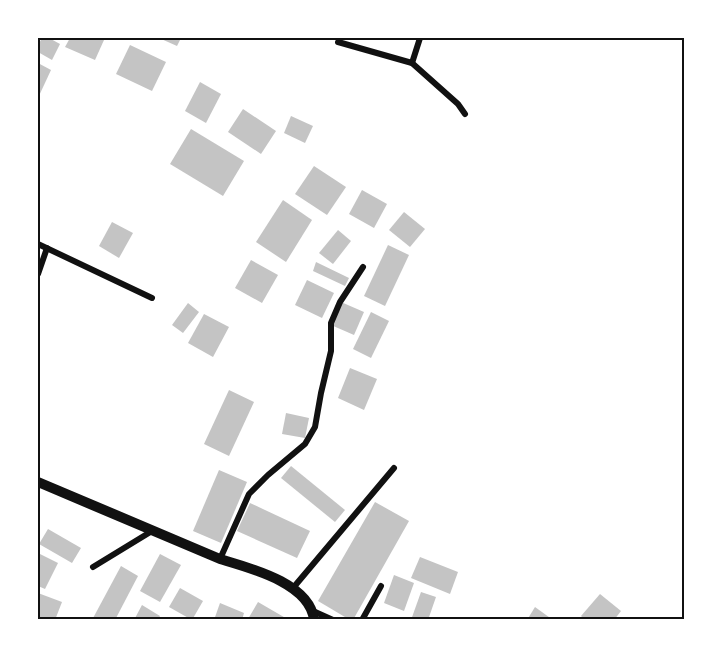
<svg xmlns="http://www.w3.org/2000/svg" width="722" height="657" font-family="Lora,serif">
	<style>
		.building { fill: #c4c4c4 }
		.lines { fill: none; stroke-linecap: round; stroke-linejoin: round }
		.minor { stroke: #111; stroke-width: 6 }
		.tertiary { stroke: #111; stroke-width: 10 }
		.neatline { fill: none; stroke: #111; stroke-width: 2 }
	</style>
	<rect width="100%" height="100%" fill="#fff"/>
	<g class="building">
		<polygon points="42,38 49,38 60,44 52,60 38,52 38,45"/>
		<polygon points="70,38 98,38 104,40 95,60 65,47"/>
		<polygon points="159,38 181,38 177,46"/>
		<polygon points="130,45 166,62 152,91 116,74"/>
		<polygon points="38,63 51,70 38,98"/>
		<polygon points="200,82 221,94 206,123 185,111"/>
		<polygon points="243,109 276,131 261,154 228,132"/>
		<polygon points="291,116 313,126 305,143 284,133"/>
		<polygon points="191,129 244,161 223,196 170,164"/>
		<polygon points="314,166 346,187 327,215 295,194"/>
		<polygon points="362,190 387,204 374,228 349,214"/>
		<polygon points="283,200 312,220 286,262 256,242"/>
		<polygon points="404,212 425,229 410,247 389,230"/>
		<polygon points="112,222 133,233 119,258 99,246"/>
		<polygon points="338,230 351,241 333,264 319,253"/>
		<polygon points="388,245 409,255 385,306 364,296"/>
		<polygon points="251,260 278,275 262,303 235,288"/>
		<polygon points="316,262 349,278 345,286 313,271"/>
		<polygon points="307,280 334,293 322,318 295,305"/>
		<polygon points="341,302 364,312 354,335 331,325"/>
		<polygon points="188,303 199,312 183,333 172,325"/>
		<polygon points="371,312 389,321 371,358 353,349"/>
		<polygon points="204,314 229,327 213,357 188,343"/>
		<polygon points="350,368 377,379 364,410 338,398"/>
		<polygon points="229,390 254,402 229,456 204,444"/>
		<polygon points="286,413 309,418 305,438 282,434"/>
		<polygon points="291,466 345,510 335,522 281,478"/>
		<polygon points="219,470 247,482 221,543 193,531"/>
		<polygon points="375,502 409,521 353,620 350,620 318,601"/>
		<polygon points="250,503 310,531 297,558 237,531"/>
		<polygon points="48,529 81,548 72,563 39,544"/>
		<polygon points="38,553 58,563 45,589 38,586"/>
		<polygon points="160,554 181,565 160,602 140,591"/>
		<polygon points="420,557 458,572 450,594 411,578"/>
		<polygon points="121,566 138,576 115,620 92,620"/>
		<polygon points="394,575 414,583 404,611 384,603"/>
		<polygon points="180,588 203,601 192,620 169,607"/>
		<polygon points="421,592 436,597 428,620 411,620"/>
		<polygon points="38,593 62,602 55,620 38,620"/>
		<polygon points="600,594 621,611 614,620 585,620 581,616"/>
		<polygon points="258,602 289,620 249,620 248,619"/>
		<polygon points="220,603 244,613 242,620 214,620"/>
		<polygon points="142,605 160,616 158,620 134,620"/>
		<polygon points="535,607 553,620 527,620"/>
	</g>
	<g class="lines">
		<g class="minor">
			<polyline points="338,42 412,63 458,104 465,114"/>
			<polyline points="412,63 420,38"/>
			<polyline points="38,244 152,298"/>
			<polyline points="38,274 47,248"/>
			<polyline points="220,559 249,494 268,475 305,444 315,427 321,393 331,351 331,323 340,302 363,267"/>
			<polyline points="93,567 152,531"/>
			<polyline points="293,588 394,468"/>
			<polyline points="313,611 333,620"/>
			<polyline points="362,620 381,586"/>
		</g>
		<path class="tertiary" d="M 38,482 L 220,559 C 250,568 310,583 314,620"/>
	</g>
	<rect width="722" height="657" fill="none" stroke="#ffffff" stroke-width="78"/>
	<rect x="39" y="39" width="644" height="579" class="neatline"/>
</svg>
